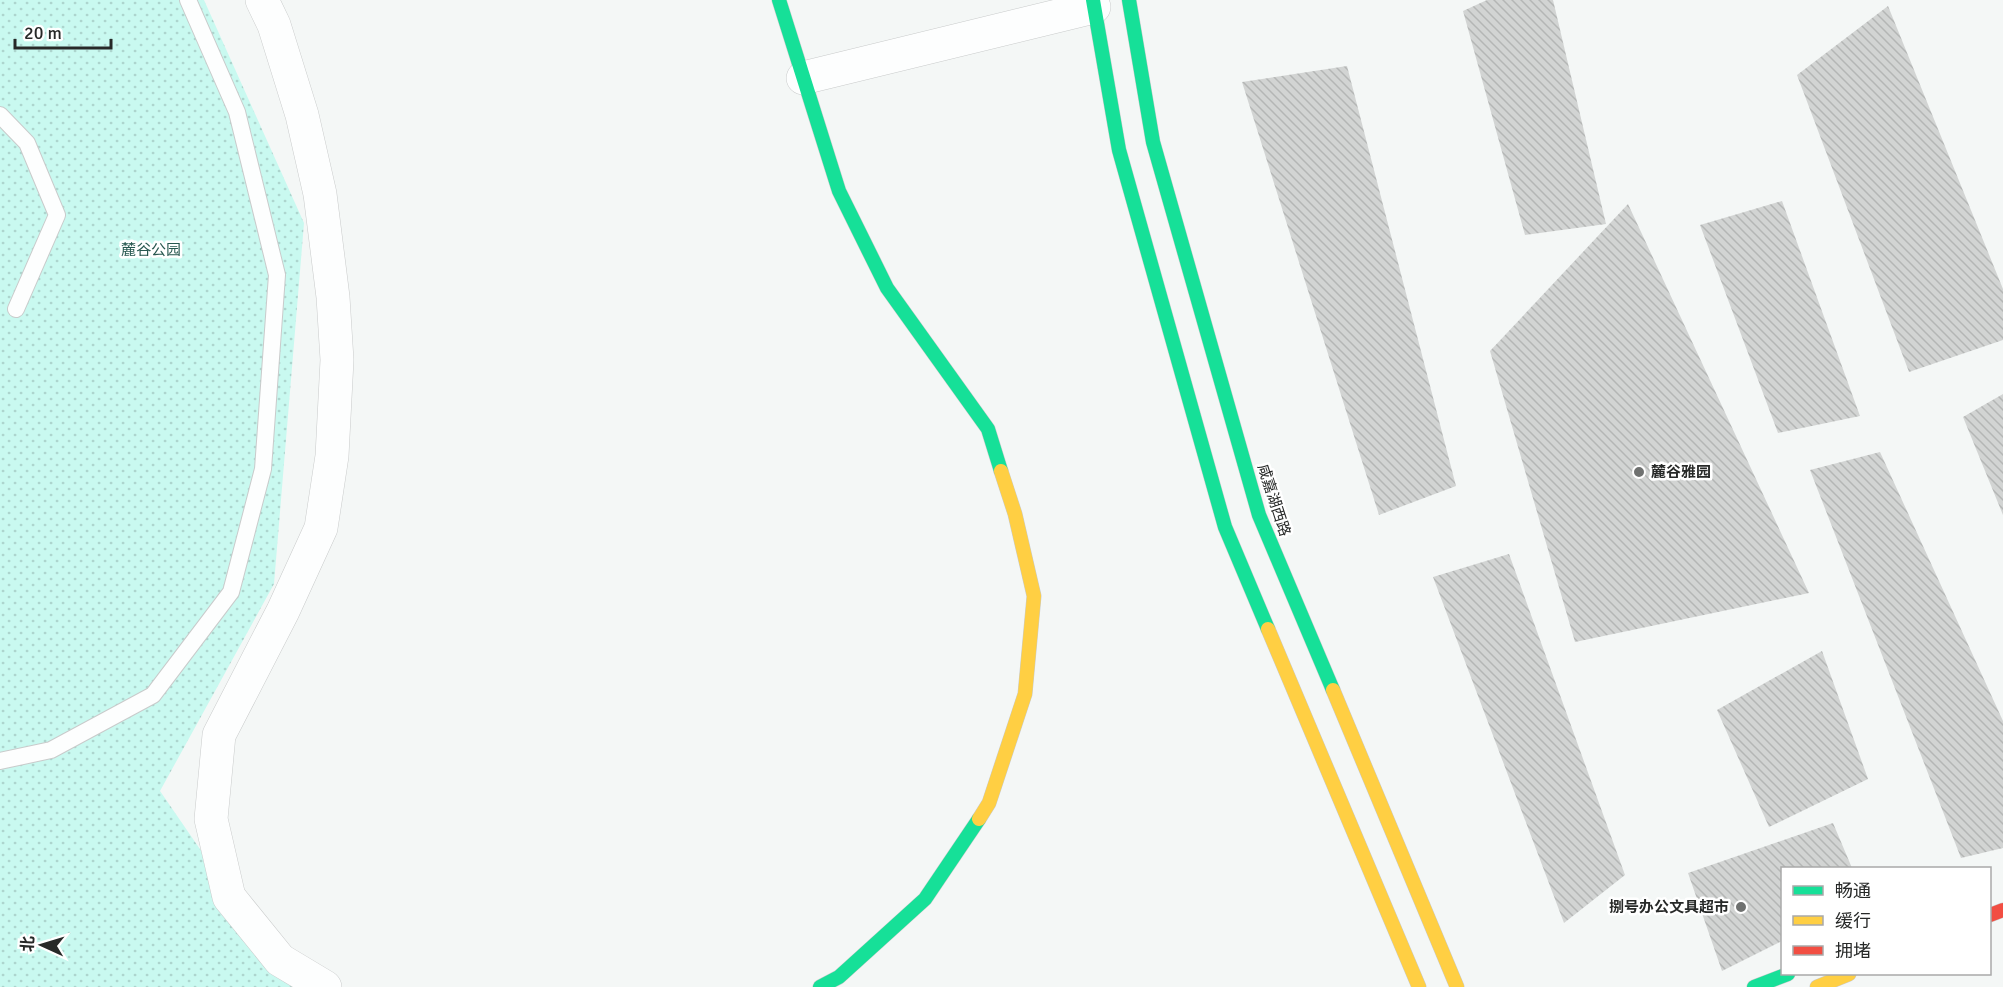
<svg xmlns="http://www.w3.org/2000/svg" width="2003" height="987" font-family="Signika,'Noto Sans SC',sans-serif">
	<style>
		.park { fill: url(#park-dots) }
		.building { fill: url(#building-back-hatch) }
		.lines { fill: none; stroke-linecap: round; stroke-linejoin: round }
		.lane-casing { stroke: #c9cbcb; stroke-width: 18 }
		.street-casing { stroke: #c9cbcb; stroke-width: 34 }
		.fast-casing { stroke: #c9cbcb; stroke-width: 15 }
		.slow-casing { stroke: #c9cbcb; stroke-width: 15 }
		.jam-casing { stroke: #c9cbcb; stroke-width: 15 }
		.lane { stroke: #fdfefe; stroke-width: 16 }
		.street { stroke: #fdfefe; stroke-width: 33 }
		.fast { stroke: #16e098; stroke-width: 14 }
		.slow { stroke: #ffcf43; stroke-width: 14 }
		.jam { stroke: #f24e42; stroke-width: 14 }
		.poi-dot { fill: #6f7170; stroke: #fff; stroke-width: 2 }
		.labels { text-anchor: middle; stroke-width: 5; stroke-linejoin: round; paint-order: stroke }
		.park-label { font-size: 15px; fill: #285850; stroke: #fff }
		.poi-label { font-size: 15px; font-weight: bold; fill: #272928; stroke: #fff; text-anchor: start }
		.street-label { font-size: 15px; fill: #272928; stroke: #fff }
	</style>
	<defs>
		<pattern id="park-dots" width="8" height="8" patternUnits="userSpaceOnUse" patternTransform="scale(1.5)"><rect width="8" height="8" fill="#c9f9f0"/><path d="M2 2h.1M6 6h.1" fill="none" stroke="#add5ce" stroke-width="1.8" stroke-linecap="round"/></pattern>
		<pattern id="building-back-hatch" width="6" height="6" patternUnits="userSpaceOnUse" patternTransform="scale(1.5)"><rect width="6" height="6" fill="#d2d4d3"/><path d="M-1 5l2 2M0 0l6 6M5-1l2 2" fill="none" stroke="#b4b6b5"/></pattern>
	</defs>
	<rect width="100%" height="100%" fill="#f4f7f6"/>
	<polygon class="park" points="0,0 204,0 304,223 274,584 160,791 295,987 0,987"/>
	<g class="building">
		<polygon points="1487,0 1553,0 1606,224 1525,235 1463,11"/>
		<polygon points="1888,6 2003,289 2003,340 1909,372 1797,75"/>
		<polygon points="1347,66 1456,486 1379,515 1242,82"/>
		<polygon points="1782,201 1860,416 1778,433 1700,225"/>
		<polygon points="1628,204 1809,593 1575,642 1490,351"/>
		<polygon points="2003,394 2003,515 1963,417"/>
		<polygon points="1880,452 2003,721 2003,848 1961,858 1810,470"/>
		<polygon points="1509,554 1625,875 1564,923 1433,577"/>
		<polygon points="1822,651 1868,779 1769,827 1717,710"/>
		<polygon points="1833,823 1852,868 1782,868 1782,941 1722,971 1688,873"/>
	</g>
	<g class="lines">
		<g class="lane-casing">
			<g id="lane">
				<polyline points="0,115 27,143 57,215 16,309"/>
				<polyline points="0,761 51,750 153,695 231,592 263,469 277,275 237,112 188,0"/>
			</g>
		</g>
		<g class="street-casing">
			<g id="street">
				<polyline points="262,0 274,25 302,115 320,194 333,297 337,360 332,456 321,528 283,611 219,735 211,819 229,897 280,960 325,987"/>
				<polyline points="803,78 1094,7"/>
			</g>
		</g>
		<g class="fast-casing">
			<g id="fast">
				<polyline points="779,0 839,191 887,288 988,429 1001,471"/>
				<polyline points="1093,0 1119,150 1225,527 1268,629"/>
				<polyline points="1129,0 1153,142 1259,515 1333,690"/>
				<polyline points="820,987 839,977 925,899 979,819"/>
				<polyline points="1754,987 1788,974"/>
			</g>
		</g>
		<g class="slow-casing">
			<g id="slow">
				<polyline points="1268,629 1419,987"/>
				<polyline points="1333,690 1457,987"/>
				<polyline points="979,819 989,803 1025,694 1034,596 1015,514 1001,471"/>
				<polyline points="1817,987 1849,974"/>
			</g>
		</g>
		<g class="jam-casing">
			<polyline id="jam" points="1990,915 2003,910"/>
		</g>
		<use href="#lane" class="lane"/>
		<use href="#street" class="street"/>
		<use href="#fast" class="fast"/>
		<use href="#slow" class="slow"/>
		<use href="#jam" class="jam"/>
	</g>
	<g class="poi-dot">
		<circle cx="1639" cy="472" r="6"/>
		<circle cx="1741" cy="907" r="6"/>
	</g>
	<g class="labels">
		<g class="park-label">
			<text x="151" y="255">麓谷公园</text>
		</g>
		<g class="poi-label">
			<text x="1651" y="477">麓谷雅园</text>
			<text x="1729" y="912" text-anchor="end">捌号办公文具超市</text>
		</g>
		<g class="street-label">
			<text transform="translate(1274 500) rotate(72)" y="5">咸嘉湖西路</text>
		</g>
	</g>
	<rect x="1781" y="867" width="210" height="108" fill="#ffffff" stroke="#a9a9a9" stroke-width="1.5"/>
	<rect x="1793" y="886" width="30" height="9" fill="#16e098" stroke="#a9a9a9" stroke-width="1.5"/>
	<text x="1835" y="897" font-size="18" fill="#272928">畅通</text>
	<rect x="1793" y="916" width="30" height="9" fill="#ffcf43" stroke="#a9a9a9" stroke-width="1.5"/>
	<text x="1835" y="927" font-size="18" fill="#272928">缓行</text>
	<rect x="1793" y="946" width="30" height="9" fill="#f24e42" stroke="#a9a9a9" stroke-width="1.5"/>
	<text x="1835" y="957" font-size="18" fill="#272928">拥堵</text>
	<g transform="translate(42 945) rotate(274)" stroke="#ffffff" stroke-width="4.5" paint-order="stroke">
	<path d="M0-4.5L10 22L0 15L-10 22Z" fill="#272928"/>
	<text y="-9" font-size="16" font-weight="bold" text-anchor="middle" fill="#272928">北</text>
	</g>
	<path d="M15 39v9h96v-9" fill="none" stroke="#272928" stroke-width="3"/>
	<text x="24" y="39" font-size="18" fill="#272928" stroke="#ffffff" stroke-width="4.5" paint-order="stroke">20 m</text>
</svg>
